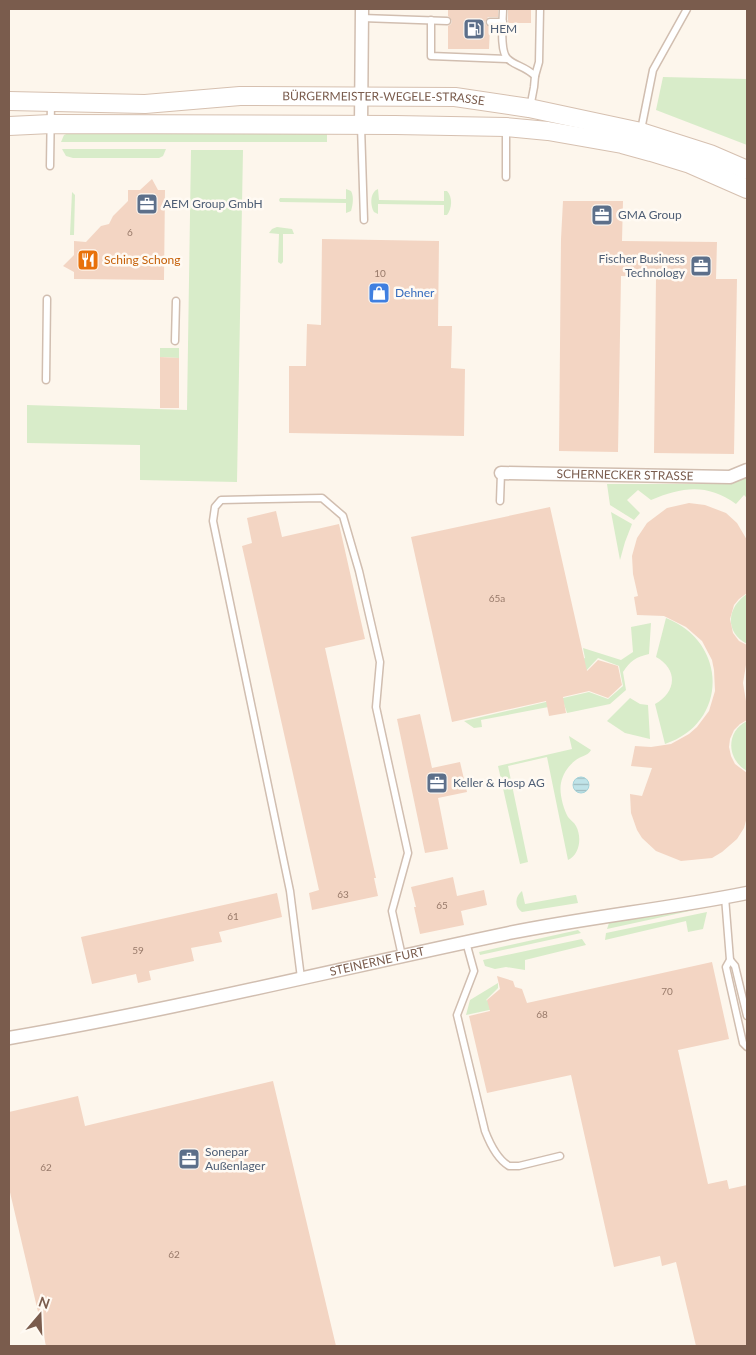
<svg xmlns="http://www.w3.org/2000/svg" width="756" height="1355" font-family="Lato,sans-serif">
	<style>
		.green { fill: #d8ecc9 }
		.water { fill: url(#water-rules); stroke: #a5d3da }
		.building { fill: #f3d5c3 }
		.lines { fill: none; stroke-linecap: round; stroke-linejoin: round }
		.service-casing { stroke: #d1beb0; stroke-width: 9 }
		.minor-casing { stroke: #d1beb0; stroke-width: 15 }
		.secondary-casing { stroke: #d6c0b0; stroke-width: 20 }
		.service { stroke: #fff; stroke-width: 6 }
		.minor { stroke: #fff; stroke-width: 12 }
		.secondary { stroke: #fff; stroke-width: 18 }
		.labels { text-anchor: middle; stroke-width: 5; stroke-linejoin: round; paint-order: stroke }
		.number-label { font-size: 10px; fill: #987a6a }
		.service-label { font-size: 12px; fill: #4e5e75; stroke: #fffaf3; text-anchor: start }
		.street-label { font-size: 12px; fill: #7a5c4d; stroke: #fffaf3 }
		.food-label { font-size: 12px; fill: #c56008; stroke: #fffaf3; text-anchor: start }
		.shop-label { font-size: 12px; fill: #366cbe; stroke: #fffaf3; text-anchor: start }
	</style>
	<defs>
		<pattern id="water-rules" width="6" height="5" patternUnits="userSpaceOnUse" patternTransform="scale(1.25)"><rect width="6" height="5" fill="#bfe3e8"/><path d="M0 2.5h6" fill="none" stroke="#a0bbbe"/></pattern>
	</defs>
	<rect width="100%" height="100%" fill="#fdf6ec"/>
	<g class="green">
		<polygon points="663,77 747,79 747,145 656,110"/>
		<polygon points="73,131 327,132 327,142 61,142 64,135"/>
		<polygon points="62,149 166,149 163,156 159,158 73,158 66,156"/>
		<polygon points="191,150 243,150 237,482 140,480 140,445 27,443 27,405 187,410"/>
		<path d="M 346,189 L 351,191 C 354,196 353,205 351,211 L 346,213 L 346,203 L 280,202 L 279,200 L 280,198 L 346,199 Z"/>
		<path d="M 378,189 L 379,200 L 444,201 L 444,191 L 447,191 C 453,197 452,209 447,215 L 444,215 L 444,205 L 378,204 L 378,214 L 374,212 C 370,205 370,192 378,189 Z"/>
		<polygon points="72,192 75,195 74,235 70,235"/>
		<polygon points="277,227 292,229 294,234 283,234 283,262 281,264 278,262 279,234 269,233 272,229"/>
		<polygon points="160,348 179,348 179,358 160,357"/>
		<path d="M 747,474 L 747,498 L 744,495 L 736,504 C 707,483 682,487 651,500 L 638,490 L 627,500 L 640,513 L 634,520 L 610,505 L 607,484 L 731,484 Z"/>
		<polygon points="611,512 632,524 625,542 620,560"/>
		<path d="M 747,594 L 747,644 C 724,632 727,607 747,594 Z"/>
		<path d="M 666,618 C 728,642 729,723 665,744 L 655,704 C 677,692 678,669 656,657 Z"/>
		<path d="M 651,623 L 649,654 C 636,657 630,661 623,672 L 626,690 L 610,704 L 567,713 L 564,704 L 481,720 L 482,727 L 474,728 L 464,721 L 589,692 L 608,699 L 623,686 L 619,666 L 598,658 L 584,673 L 574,662 L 585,658 L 583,648 L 621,660 L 633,652 L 631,627 Z"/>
		<polygon points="630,698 640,704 648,705 650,739 625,733 607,721"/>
		<path d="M 747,721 L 747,771 C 727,760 725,732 747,721 Z"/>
		<path d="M 569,736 L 591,750 C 588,755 585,755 579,758 C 570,763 563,773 561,783 C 559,792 563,808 568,817 C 570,820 574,822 576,826 C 582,837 580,854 568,860 L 547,757 L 508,766 L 528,862 L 520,864 L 498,766 L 572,749 Z"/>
		<path d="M 522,891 L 525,904 L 575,895 L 576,895 L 578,903 L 522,912 C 514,907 515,896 522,891 Z"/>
		<polygon points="703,904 708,907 607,929 609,923"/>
		<polygon points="707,912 703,929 688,932 686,921 605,940 606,933"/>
		<polygon points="578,930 581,933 480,955 479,952"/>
		<polygon points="582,939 586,945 525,960 525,970 506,967 495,969 485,966 483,960"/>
		<polygon points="498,983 498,988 486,1000 503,1007 466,1015 470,1000"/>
	</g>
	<circle class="water" cx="581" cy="785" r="8"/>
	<g class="building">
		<polygon points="448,9 498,9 498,17 488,17 485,22 486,25 490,27 489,49 448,49 448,26 451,24 452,21 448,16"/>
		<rect x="508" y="9" width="23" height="14"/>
		<polygon points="152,179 158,190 165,190 164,280 74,279 74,272 63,266 74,255 74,241 86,242 101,226 109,224 113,216 128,201 128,190 140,190"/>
		<polygon points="563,201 623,201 622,241 717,242 716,279 737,279 734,454 654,453 656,277 621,276 618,452 559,451 561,239"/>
		<polygon points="322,239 439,241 438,326 452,326 451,368 465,369 464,436 289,433 289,366 306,366 307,324 321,325"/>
		<polygon points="160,357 179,358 179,408 160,408"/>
		<polygon points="689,503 705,505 726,513 737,523 747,540 747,593 739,599 734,605 730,619 733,633 739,641 747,645 747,665 746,665 743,683 746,701 747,700 747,720 740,724 734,730 730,739 729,747 731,756 735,764 747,773 747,817 744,828 737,839 722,852 712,858 681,861 656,851 642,838 637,830 631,813 630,794 642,796 652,768 631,766 635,746 651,747 671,744 689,734 697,727 709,711 715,691 714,670 712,660 702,641 686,627 664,616 637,615 634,597 638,596 633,574 632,556 637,538 647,523 667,508"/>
		<polygon points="550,507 587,671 598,660 618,666 622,685 608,698 589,691 563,697 566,713 549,716 546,701 452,722 411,537"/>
		<polygon points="276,511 282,537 339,524 365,639 325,648 376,878 374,878 378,896 312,910 309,893 319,890 242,546 252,543 247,518"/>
		<polygon points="420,714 432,768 460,762 467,792 438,798 448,849 425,853 397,719"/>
		<polygon points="453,877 457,896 484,890 487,905 461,911 464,925 420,934 414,907 416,907 411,887"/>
		<polygon points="277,893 282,917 219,932 222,942 191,948 194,961 149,971 151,980 138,983 136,974 92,984 81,937"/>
		<polygon points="712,962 729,1039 678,1050 708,1184 727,1180 729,1189 747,1185 747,1346 696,1346 676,1262 662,1266 660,1256 614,1267 571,1075 487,1093 469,1016 490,1011 487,1000 500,989 497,976 513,981 515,987 522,989 527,1003"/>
		<polygon points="273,1081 336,1346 46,1346 9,1188 9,1112 78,1096 85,1126"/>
	</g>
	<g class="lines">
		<g class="service-casing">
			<g id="service">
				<path d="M 503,9 C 503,20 499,52 508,59 C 515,66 525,66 535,76 L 534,87 L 530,108"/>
				<polyline points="362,18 447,21"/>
				<polyline points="431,20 431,56 507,59"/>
				<polyline points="490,22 503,22"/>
				<polyline points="535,76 539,62 540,9"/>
				<polyline points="361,126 364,220"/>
				<polyline points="641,130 653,70 687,9"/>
				<polyline points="50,166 51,102"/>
				<polyline points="506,177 506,129"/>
				<polyline points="175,341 176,301"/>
				<polyline points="46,380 47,299"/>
				<polyline points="500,501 501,473"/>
				<polyline points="725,897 730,960 726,967 743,1043 747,1047"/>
				<path d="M 466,942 L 474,971 L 457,1015 L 485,1131 C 490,1144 497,1159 509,1166 L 519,1166 L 560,1156"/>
				<polyline points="730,960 735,966 747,1016"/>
				<polyline points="301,978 290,891 213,521 215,507 221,500 322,498 343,516 359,571 380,662 376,707 408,853 392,911 402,956"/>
			</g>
		</g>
		<g class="minor-casing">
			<g id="minor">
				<polyline points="361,125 362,9"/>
				<path id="s1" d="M 501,473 L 730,477 L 747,470"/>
				<path id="s2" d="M 9,1038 C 176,1009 342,968 509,933 C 588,917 668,909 747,893"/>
			</g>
		</g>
		<g class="secondary-casing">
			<g id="secondary">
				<path id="s3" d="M 9,101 L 145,104 L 240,96 L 455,97 L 529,108 L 641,132 L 710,154 L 747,170"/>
				<polyline points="9,126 51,124 395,125 506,127 548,131 622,144 651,152 690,164 747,189"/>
			</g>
		</g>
		<use href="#service" class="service"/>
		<use href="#minor" class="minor"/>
		<use href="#secondary" class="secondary"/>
	</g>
	<defs>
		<g id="fuel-square" transform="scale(1.125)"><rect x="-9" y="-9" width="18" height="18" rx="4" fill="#5c6f8a" stroke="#fffaf3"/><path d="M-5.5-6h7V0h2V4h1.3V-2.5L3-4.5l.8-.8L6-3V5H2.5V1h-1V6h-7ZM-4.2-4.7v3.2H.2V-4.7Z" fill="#fff"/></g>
		<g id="office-square" transform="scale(1.125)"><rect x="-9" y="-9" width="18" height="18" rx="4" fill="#5c6f8a" stroke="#fffaf3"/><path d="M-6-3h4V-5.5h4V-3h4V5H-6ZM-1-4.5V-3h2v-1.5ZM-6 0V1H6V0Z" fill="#fff"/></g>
		<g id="restaurant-square" transform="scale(1.125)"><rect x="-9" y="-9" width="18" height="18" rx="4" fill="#e8710a" stroke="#fffaf3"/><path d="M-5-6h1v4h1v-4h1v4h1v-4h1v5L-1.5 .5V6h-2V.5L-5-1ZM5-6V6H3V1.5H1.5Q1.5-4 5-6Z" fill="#fff"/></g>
		<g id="shop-square" transform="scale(1.125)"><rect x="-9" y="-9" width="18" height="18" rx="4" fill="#3f7fe0" stroke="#fffaf3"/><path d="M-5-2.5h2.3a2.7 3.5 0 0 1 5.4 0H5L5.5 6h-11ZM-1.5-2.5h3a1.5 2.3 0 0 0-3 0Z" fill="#fff"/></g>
	</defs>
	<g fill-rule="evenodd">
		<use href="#fuel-square" x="474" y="29"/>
		<use href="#office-square" x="147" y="204"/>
		<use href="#office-square" x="602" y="215"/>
		<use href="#restaurant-square" x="88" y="260"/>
		<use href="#office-square" x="701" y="266"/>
		<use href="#shop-square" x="379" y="293"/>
		<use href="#office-square" x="437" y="783"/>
		<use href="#office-square" x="189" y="1159"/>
	</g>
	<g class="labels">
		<g class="number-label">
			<text x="130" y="236">6</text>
			<text x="380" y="277">10</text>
			<text x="497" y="602">65a</text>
			<text x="343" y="898">63</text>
			<text x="442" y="909">65</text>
			<text x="233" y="920">61</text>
			<text x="138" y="954">59</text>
			<text x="667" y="995">70</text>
			<text x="542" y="1018">68</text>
			<text x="46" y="1171">62</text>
			<text x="174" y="1258">62</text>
		</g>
		<g class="service-label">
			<text x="490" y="33">HEM</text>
			<text x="163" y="208">AEM Group GmbH</text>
			<text x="618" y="219">GMA Group</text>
			<text x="685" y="263" text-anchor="end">Fischer Business<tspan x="685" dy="14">Technology</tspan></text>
			<text x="453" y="787">Keller &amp; Hosp AG</text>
			<text x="205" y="1156">Sonepar<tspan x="205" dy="14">Außenlager</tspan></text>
		</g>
		<g class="street-label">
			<text dy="4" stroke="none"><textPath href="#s3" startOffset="375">BÜRGERMEISTER-WEGELE-STRASSE</textPath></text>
			<text dy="4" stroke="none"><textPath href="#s1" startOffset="124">SCHERNECKER STRASSE</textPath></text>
			<text dy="4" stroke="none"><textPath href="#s2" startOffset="376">STEINERNE FURT</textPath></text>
		</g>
		<g class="food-label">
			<text x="104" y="264">Sching Schong</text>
		</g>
		<g class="shop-label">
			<text x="395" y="297">Dehner</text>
		</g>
	</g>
	<rect width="756" height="1355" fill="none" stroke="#7a5c4d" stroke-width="20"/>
	<g transform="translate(40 1315) rotate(19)" stroke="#fffaf3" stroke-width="4" paint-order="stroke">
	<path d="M0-4L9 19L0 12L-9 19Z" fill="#7a5c4d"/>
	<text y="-8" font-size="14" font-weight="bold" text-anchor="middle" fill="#7a5c4d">N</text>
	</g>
</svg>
